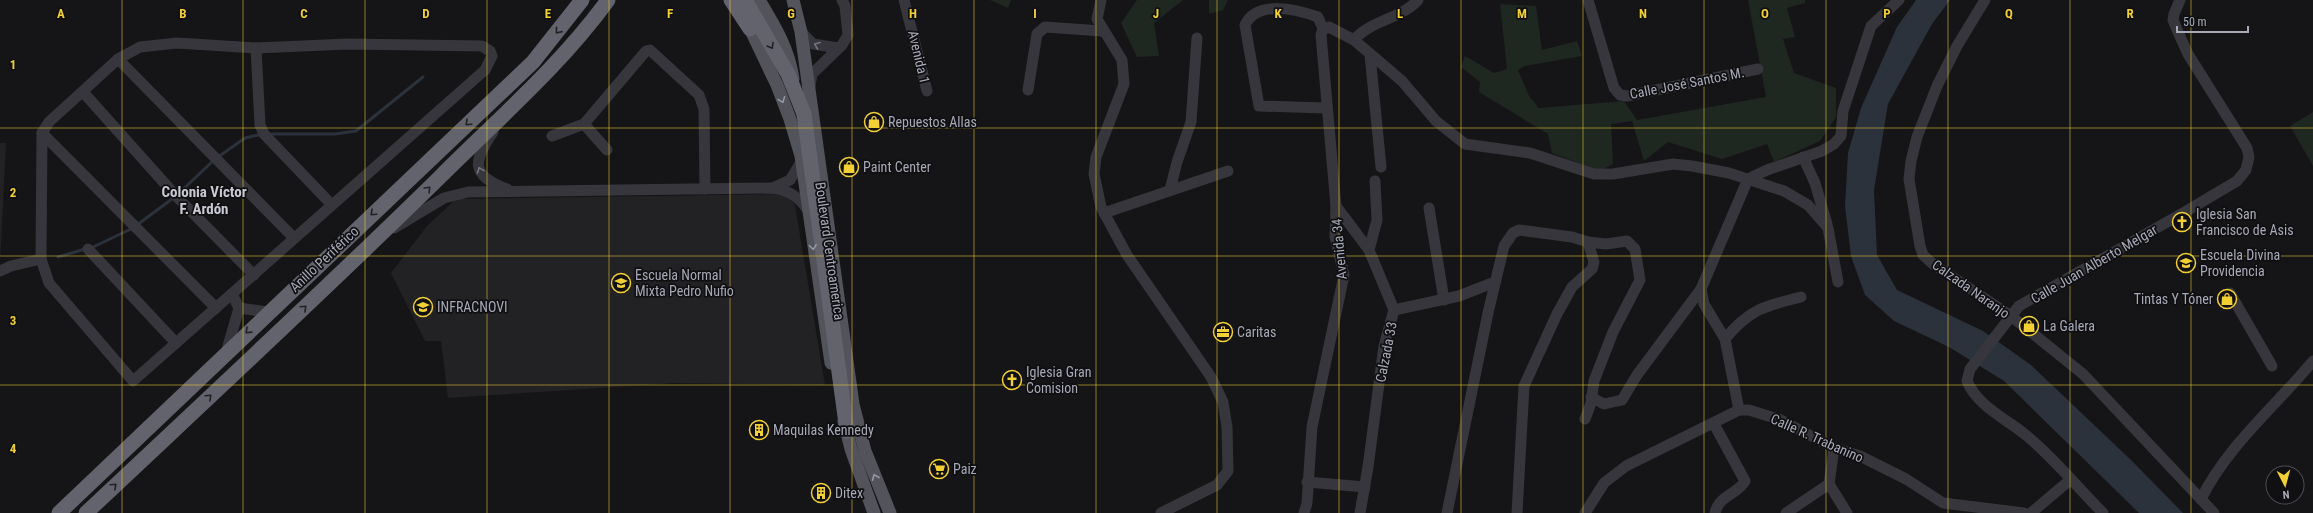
<svg xmlns="http://www.w3.org/2000/svg" width="2313" height="513" font-family="'Roboto Condensed',sans-serif">
	<style>
		.built { fill: #222124 }
		.green { fill: #1f2721 }
		.water { fill: #2b323b }
		.lines { fill: none; stroke-linecap: round; stroke-linejoin: round }
		.stream { stroke: #2b323b; stroke-width: 3 }
		.minor { stroke: #36363c; stroke-width: 11 }
		.major { stroke: #52535b; stroke-width: 13 }
		.highway { stroke: #62636d; stroke-width: 15 }
		.oneway { stroke: #202124 }
		.oneway2 { stroke: #747580 }
		.oneway3 { stroke: #9698a5 }
		.grid { fill: none; stroke: #f2cf32; stroke-width: 1; stroke-opacity: 0.55 }
		.labels { text-anchor: middle; stroke-width: 3.5; stroke-linejoin: round; paint-order: stroke }
		.street-label { font-size: 14px; fill: #a7a9b7; stroke: #101012 }
		.poi-label { font-size: 14px; fill: #a7a9b7; stroke: #101012; text-anchor: start }
		.neighbourhood-label { font-size: 15px; font-weight: bold; fill: #c8c9d3; stroke: #101012 }
		.grid-label { font-size: 13px; text-anchor: middle; font-weight: bold; fill: #f2cf32; stroke: #101012; stroke-width: 3.5; stroke-linejoin: round; paint-order: stroke }
	</style>
	<rect width="100%" height="100%" fill="#151517"/>
	<g class="built">
		<polygon points="0,143 6,143 0,263"/>
		<polygon points="777,194 789,198 795,205 825,385 674,383 448,398 441,341 425,341 391,273 427,226 456,199"/>
	</g>
	<g class="green">
		<polygon points="990,0 1011,0 1008,8"/>
		<polygon points="1137,0 1183,0 1154,23 1159,56 1137,57 1121,23"/>
		<polygon points="1209,0 1228,0 1223,10 1209,14"/>
		<polygon points="1748,0 1805,0 1805,3 1787,8 1795,37 1783,39 1794,73 1836,88 1836,117 1820,141 1774,162 1767,144 1722,159 1668,142 1644,161 1632,121 1611,124 1613,164 1600,171 1552,153 1548,134 1479,92 1480,82 1461,67 1465,56 1494,73 1507,69 1500,4 1536,6 1542,50 1577,41 1582,56 1525,66 1518,70 1529,96 1539,108 1624,101 1637,120 1766,97"/>
		<polygon points="2313,112 2313,166 2290,126"/>
	</g>
	<polygon class="water" points="1916,0 1950,0 1932,24 1888,104 1874,190 1877,255 1897,290 1983,331 2031,365 2131,460 2183,513 2139,513 2004,381 1949,347 1894,321 1865,295 1851,256 1845,206 1848,153 1861,108 1897,27"/>
	<g class="lines">
		<g class="stream">
			<polyline points="268,134 335,134 356,131 423,77"/>
			<polyline points="218,157 245,138 262,134"/>
			<polyline points="137,225 176,196 214,160"/>
			<polyline points="91,248 133,228"/>
			<polyline points="58,257 85,249"/>
		</g>
		<g class="minor">
			<polyline points="904,0 927,91"/>
			<polyline points="1101,0 1097,19 1122,60 1124,84 1096,157 1094,174 1101,207 1127,255 1211,377 1223,402 1227,427 1228,471 1217,485 1161,513"/>
			<polyline points="1588,0 1614,88 1620,95 1627,96 1758,69"/>
			<polyline points="1985,0 1957,46 1937,86 1917,137 1911,161 1909,179 1920,246 1923,255 1933,264 2011,316 2083,374 2214,513"/>
			<polyline points="1323,29 1329,27 1354,40 1402,81 1436,121 1465,144 1530,153 1594,174 1613,174 1673,164 1692,166 1729,173 1784,191 1808,205 1828,228 1838,282"/>
			<path d="M 1323,29 L 1318,17 C 1296,9 1257,0 1245,25 L 1259,106 L 1326,108"/>
			<polyline points="801,32 813,44 838,48"/>
			<path d="M 1354,40 C 1371,20 1401,19 1418,0"/>
			<polygon points="177,43 256,48 348,44 482,46 490,51 492,56 485,70 133,381 49,283 41,259 42,133 49,122 118,59 140,47"/>
			<polyline points="256,48 260,125 264,134 331,204"/>
			<polyline points="1370,55 1381,167"/>
			<polyline points="118,59 294,238"/>
			<polyline points="810,86 812,74 842,45 848,35 845,6 842,0"/>
			<polyline points="1028,90 1037,34 1045,27 1102,31"/>
			<polyline points="83,92 176,196 254,275"/>
			<polyline points="584,124 607,150"/>
			<path d="M 493,132 C 473,162 470,175 507,189"/>
			<polyline points="42,133 216,308"/>
			<polyline points="552,136 584,124 646,51 650,50 699,95 704,109 705,189"/>
			<polyline points="1803,157 1815,183 1827,224"/>
			<polyline points="773,188 790,180 801,162"/>
			<polyline points="1170,190 1177,162 1191,122 1197,38"/>
			<polyline points="1336,206 1369,250 1394,310 1384,346 1368,467 1360,513"/>
			<polyline points="1429,208 1444,300"/>
			<polyline points="1104,213 1228,171"/>
			<path d="M 394,228 L 444,198 L 468,192 L 772,188 C 788,190 798,196 807,209"/>
			<polyline points="88,249 176,343"/>
			<polyline points="1369,250 1377,220 1375,181"/>
			<polyline points="0,271 11,266 41,259"/>
			<polyline points="2230,293 2272,366"/>
			<polyline points="239,308 268,312"/>
			<polyline points="1394,310 1459,296 1495,282"/>
			<path d="M 1725,339 C 1749,309 1765,306 1801,297"/>
			<polyline points="226,353 239,308 232,294"/>
			<polyline points="1591,397 1604,404 1622,400 1637,375 1701,289"/>
			<polyline points="1739,410 1725,339 1704,304 1701,289 1748,179 1767,170 1822,151 1834,144 1841,136 1843,111 1871,26 1899,0"/>
			<polyline points="1585,419 1591,403 1594,381 1613,332 1640,280 1635,249 1627,241 1606,244 1588,242"/>
			<path d="M 1714,424 L 1745,481 C 1737,495 1719,495 1715,513"/>
			<polyline points="1834,448 1829,484 1847,513"/>
			<polyline points="1307,482 1365,487"/>
			<path d="M 2201,499 C 2228,445 2275,407 2313,361"/>
			<polyline points="1304,513 1307,503 1312,427 1344,275 1335,236 1336,206 1321,35 1323,29"/>
			<polyline points="1447,513 1488,313 1504,246 1513,233 1519,230 1572,237 1588,242 1594,262 1592,269 1572,287 1557,314 1524,386 1517,513"/>
			<polyline points="1585,513 1604,483 1626,466 1739,410 1749,410 1781,420 1834,448 1860,456 1906,479 1943,503 2024,513"/>
			<polyline points="1786,513 1829,484"/>
			<polyline points="2031,513 2070,480"/>
			<path d="M 2103,513 C 2078,488 2055,459 2027,436 C 2007,419 1978,407 1967,381 L 1970,369 L 2019,306 L 2183,213 L 2237,181 L 2246,170 L 2249,157 L 2247,148 L 2188,54 L 2178,32 L 2173,20 L 2174,14 L 2180,0"/>
		</g>
		<g class="major">
			<path d="M 759,0 C 774,25 789,49 793,79"/>
			<polyline points="793,0 801,32 853,404 865,451 890,513"/>
			<polyline points="746,20 777,85 790,119 801,156 831,363"/>
			<polyline points="844,421 851,449 874,513"/>
		</g>
		<g class="highway">
			<polyline points="731,0 750,29"/>
			<polyline points="745,0 788,74 804,114 847,431"/>
			<polyline points="59,513 533,62 582,0"/>
			<path d="M 86,513 C 205,401 325,290 441,176 C 498,119 560,66 608,0"/>
		</g>
	</g>
	<defs><path id="oneway-chevron" d="M-2-3.5L2.5 0L-2 3.5" fill="none" stroke-width="1.6" stroke-linecap="round" stroke-linejoin="round"/></defs>
	<g class="oneway">
		<use href="#oneway-chevron" transform="translate(558 31) rotate(129)"/>
		<use href="#oneway-chevron" transform="translate(771 46) rotate(59)"/>
		<use href="#oneway-chevron" transform="translate(468 123) rotate(137)"/>
		<use href="#oneway-chevron" transform="translate(428 189) rotate(-45)"/>
		<use href="#oneway-chevron" transform="translate(373 213) rotate(137)"/>
		<use href="#oneway-chevron" transform="translate(304 308) rotate(-43)"/>
		<use href="#oneway-chevron" transform="translate(248 331) rotate(136)"/>
		<use href="#oneway-chevron" transform="translate(209 397) rotate(-43)"/>
		<use href="#oneway-chevron" transform="translate(114 486) rotate(-43)"/>
	</g>
	<g class="oneway2">
		<use href="#oneway-chevron" transform="translate(817 45) rotate(-158)"/>
		<use href="#oneway-chevron" transform="translate(480 170) rotate(-111)"/>
	</g>
	<g class="oneway3">
		<use href="#oneway-chevron" transform="translate(782 100) rotate(69)"/>
		<use href="#oneway-chevron" transform="translate(813 247) rotate(82)"/>
		<use href="#oneway-chevron" transform="translate(875 477) rotate(-112)"/>
	</g>
	<path class="grid" d="M 122,0 L 122,513M 243,0 L 243,513M 365,0 L 365,513M 487,0 L 487,513M 609,0 L 609,513M 730,0 L 730,513M 852,0 L 852,513M 974,0 L 974,513M 1096,0 L 1096,513M 1217,0 L 1217,513M 1339,0 L 1339,513M 1461,0 L 1461,513M 1583,0 L 1583,513M 1704,0 L 1704,513M 1826,0 L 1826,513M 1948,0 L 1948,513M 2070,0 L 2070,513M 2191,0 L 2191,513M 0,128 L 2313,128M 0,256 L 2313,256M 0,385 L 2313,385"/>
	<defs>
		<g id="shop-ring" transform="scale(1)"><circle r="9.5" fill="#101012" stroke="#f2cf32" stroke-width="1.5"/><path d="M-5-2.5h2.3a2.7 3.5 0 0 1 5.4 0H5L5.5 6h-11ZM-1.5-2.5h3a1.5 2.3 0 0 0-3 0Z" fill="#f2cf32"/></g>
		<g id="church-ring" transform="scale(1)"><circle r="9.5" fill="#101012" stroke="#f2cf32" stroke-width="1.5"/><path d="M-1.2-6h2.4v3.5h3.3v2.4h-3.3V6h-2.4V-.1h-3.3v-2.4h3.3Z" fill="#f2cf32"/></g>
		<g id="school-ring" transform="scale(1)"><circle r="9.5" fill="#101012" stroke="#f2cf32" stroke-width="1.5"/><path d="M0-5L7-2L0 1L-7-2ZM-4 1L0 2.5L4 1V4Q0 6-4 4Z" fill="#f2cf32"/></g>
		<g id="office-ring" transform="scale(1)"><circle r="9.5" fill="#101012" stroke="#f2cf32" stroke-width="1.5"/><path d="M-6-3h4V-5.5h4V-3h4V5H-6ZM-1-4.5V-3h2v-1.5ZM-6 0V1H6V0Z" fill="#f2cf32"/></g>
		<g id="building-ring" transform="scale(1)"><circle r="9.5" fill="#101012" stroke="#f2cf32" stroke-width="1.5"/><path d="M-4-6H4V6H1V3H-1V6H-4ZM-2.5-4.3h1.7v1.8h-1.7ZM.8-4.3h1.7v1.8H.8ZM-2.5-1h1.7V.8h-1.7ZM.8-1h1.7V.8H.8Z" fill="#f2cf32"/></g>
		<g id="supermarket-ring" transform="scale(1)"><circle r="9.5" fill="#101012" stroke="#f2cf32" stroke-width="1.5"/><path d="M-6-5.5h2.5l.6 2H6L4.5 2H-2.5L-4.4-4H-6ZM-1.5 3.2a1.3 1.3 0 1 0 .1 0ZM3 3.2a1.3 1.3 0 1 0 .1 0Z" fill="#f2cf32"/></g>
	</defs>
	<g fill-rule="evenodd">
		<use href="#shop-ring" x="874" y="122"/>
		<use href="#shop-ring" x="849" y="167"/>
		<use href="#church-ring" x="2182" y="222"/>
		<use href="#school-ring" x="2186" y="263"/>
		<use href="#school-ring" x="621" y="283"/>
		<use href="#shop-ring" x="2227" y="299"/>
		<use href="#school-ring" x="423" y="307"/>
		<use href="#shop-ring" x="2029" y="326"/>
		<use href="#office-ring" x="1223" y="332"/>
		<use href="#church-ring" x="1012" y="380"/>
		<use href="#building-ring" x="759" y="430"/>
		<use href="#supermarket-ring" x="939" y="469"/>
		<use href="#building-ring" x="821" y="493"/>
	</g>
	<g class="labels">
		<g class="street-label">
			<text transform="translate(919 57) rotate(77)" y="5">Avenida 1</text>
			<text transform="translate(1687 83) rotate(-11)" y="5">Calle José Santos M.</text>
			<text transform="translate(1339 249) rotate(-95)" y="5">Avenida 34</text>
			<text transform="translate(830 251) rotate(82)" y="5">Boulevard Centroamerica</text>
			<text transform="translate(324 259) rotate(-43)" y="5">Anillo Periférico</text>
			<text transform="translate(2094 264) rotate(-30)" y="5">Calle Juan Alberto Melgar</text>
			<text transform="translate(1971 289) rotate(35)" y="5">Calzada Naranjo</text>
			<text transform="translate(1386 352) rotate(-79)" y="5">Calzada 33</text>
			<text transform="translate(1817 438) rotate(24)" y="5">Calle R. Trabanino</text>
		</g>
		<g class="poi-label">
			<text x="888" y="127">Repuestos Allas</text>
			<text x="863" y="172">Paint Center</text>
			<text x="2196" y="219">Iglesia San<tspan x="2196" dy="16">Francisco de Asis</tspan></text>
			<text x="2200" y="260">Escuela Divina<tspan x="2200" dy="16">Providencia</tspan></text>
			<text x="635" y="280">Escuela Normal<tspan x="635" dy="16">Mixta Pedro Nufio</tspan></text>
			<text x="2213" y="304" text-anchor="end">Tintas Y Tóner</text>
			<text x="437" y="312">INFRACNOVI</text>
			<text x="2043" y="331">La Galera</text>
			<text x="1237" y="337">Caritas</text>
			<text x="1026" y="377">Iglesia Gran<tspan x="1026" dy="16">Comision</tspan></text>
			<text x="773" y="435">Maquilas Kennedy</text>
			<text x="953" y="474">Paiz</text>
			<text x="835" y="498">Ditex</text>
		</g>
		<g class="neighbourhood-label">
			<text x="204" y="197">Colonia Víctor<tspan x="204" dy="17">F. Ardón</tspan></text>
		</g>
	</g>
	<g class="grid-label">
		<text x="61" y="18">A</text>
		<text x="183" y="18">B</text>
		<text x="304" y="18">C</text>
		<text x="426" y="18">D</text>
		<text x="548" y="18">E</text>
		<text x="670" y="18">F</text>
		<text x="791" y="18">G</text>
		<text x="913" y="18">H</text>
		<text x="1035" y="18">I</text>
		<text x="1156" y="18">J</text>
		<text x="1278" y="18">K</text>
		<text x="1400" y="18">L</text>
		<text x="1522" y="18">M</text>
		<text x="1643" y="18">N</text>
		<text x="1765" y="18">O</text>
		<text x="1887" y="18">P</text>
		<text x="2009" y="18">Q</text>
		<text x="2130" y="18">R</text>
		<text x="13" y="69">1</text>
		<text x="13" y="197">2</text>
		<text x="13" y="325">3</text>
		<text x="13" y="453">4</text>
	</g>
	<g transform="translate(2285 485) rotate(174)"><circle r="19" fill="#101012" stroke="#4c4d54"/>
	<path d="M0-3L7 15L0 10L-7 15Z" fill="#f2cf32"/>
	<text y="-6" font-size="11" font-weight="bold" text-anchor="middle" fill="#a7a9b7">N</text>
	</g>
	<path d="M2177 26v6h71v-6" fill="none" stroke="#a7a9b7" stroke-width="2"/>
	<text x="2183" y="26" font-size="12" fill="#a7a9b7" stroke="#101012" stroke-width="3" paint-order="stroke">50 m</text>
</svg>
